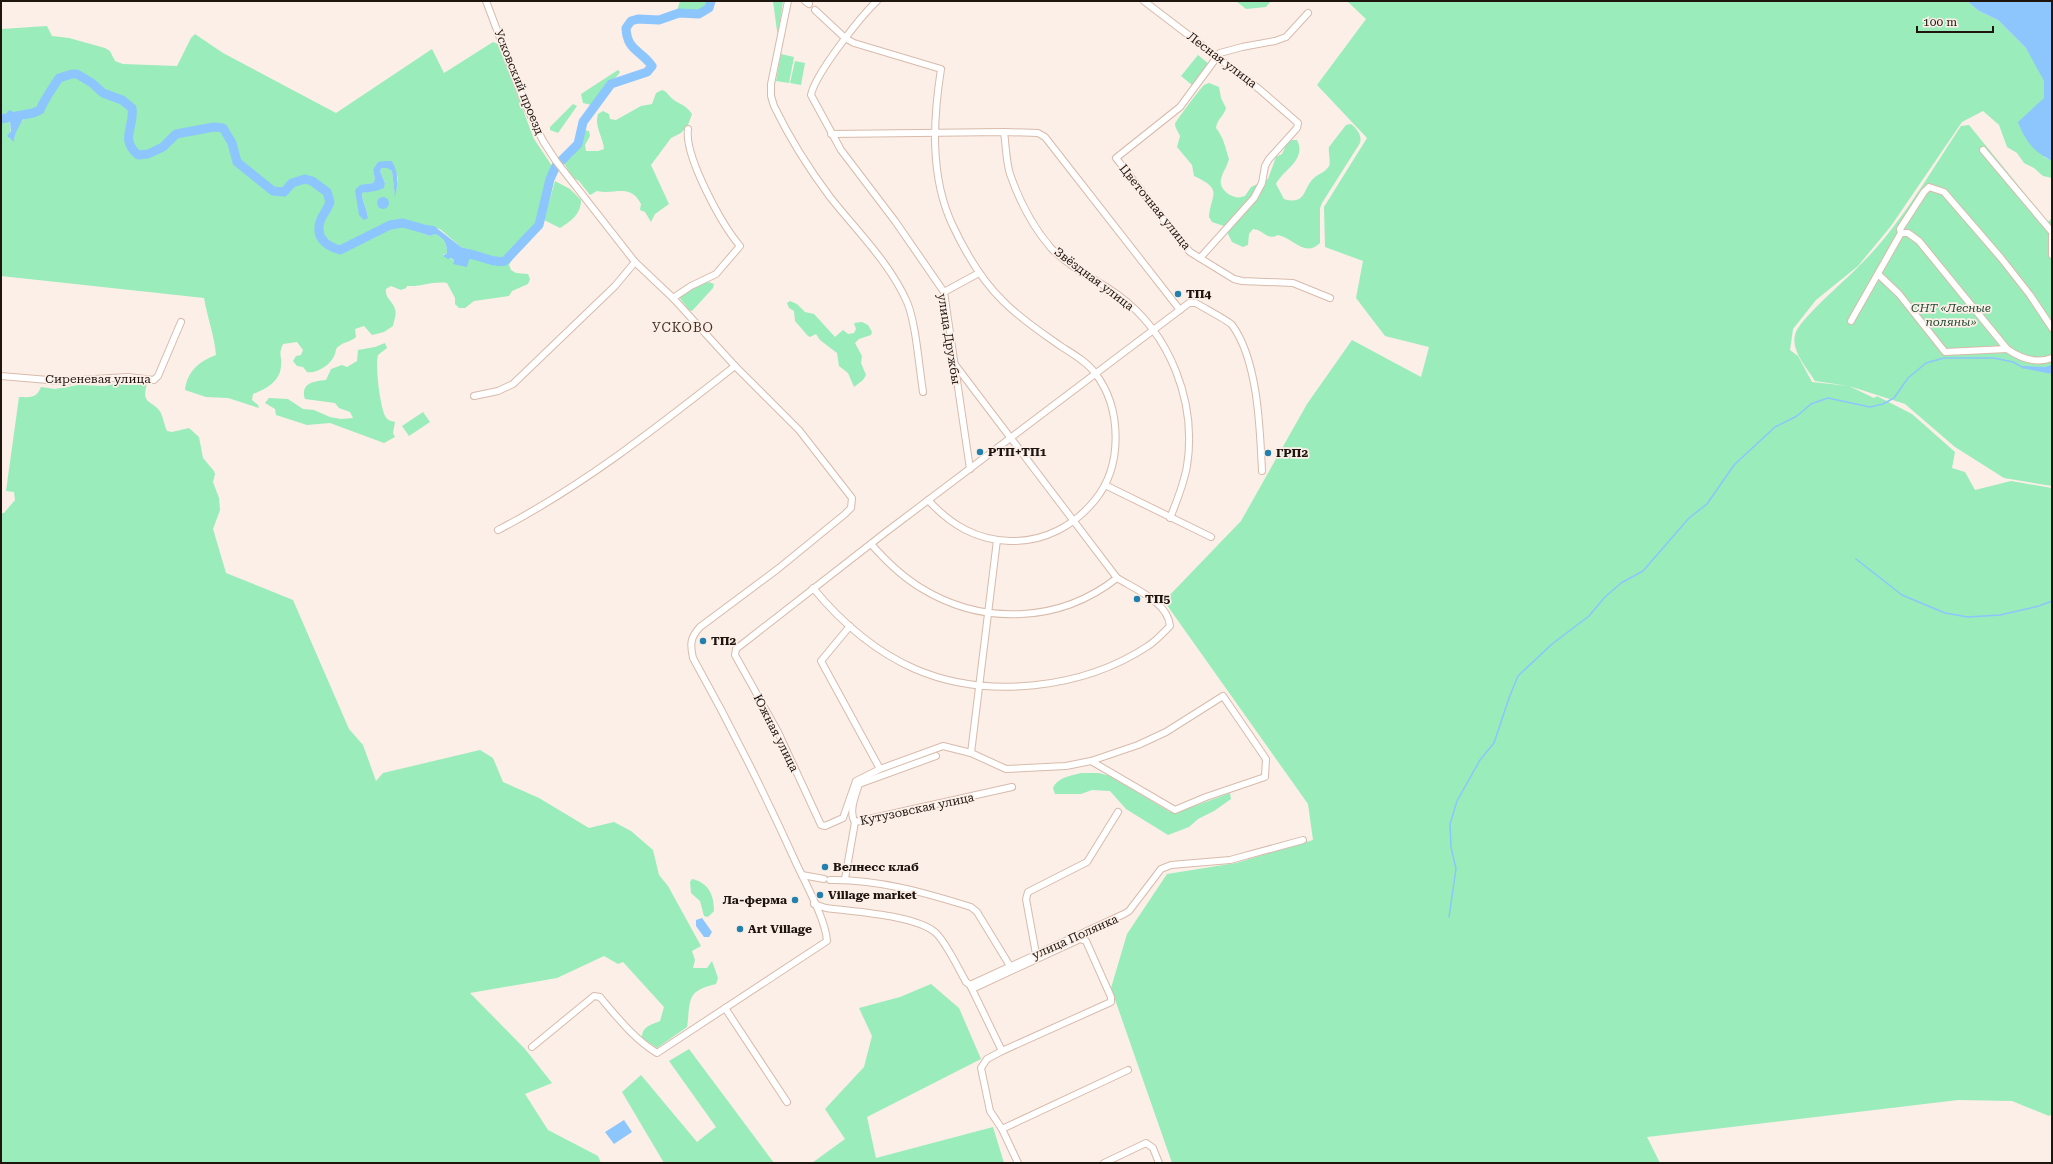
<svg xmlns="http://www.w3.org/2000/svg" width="2053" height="1164" font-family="'Roboto Serif',serif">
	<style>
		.green { fill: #9aecbb; fill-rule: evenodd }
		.water { fill: #8dc5fd }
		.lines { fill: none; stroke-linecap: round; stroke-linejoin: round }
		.stream { stroke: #8dc5fd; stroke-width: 1.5 }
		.river { stroke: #8dc5fd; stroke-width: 9 }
		.street-casing { stroke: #d8bbab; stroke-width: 8 }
		.street { stroke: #fff; stroke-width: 6 }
		.poi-dot { fill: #2380ad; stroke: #fbefe8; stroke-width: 1.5 }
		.labels { text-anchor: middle; stroke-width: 3.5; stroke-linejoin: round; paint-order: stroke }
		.street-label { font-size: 12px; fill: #1f150f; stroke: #fbefe8 }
		.poi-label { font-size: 12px; font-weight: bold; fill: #1f150f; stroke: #fbefe8; text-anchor: start }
		.park-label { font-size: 12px; font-style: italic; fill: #214a33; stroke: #fbefe8 }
		.neighbourhood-label { font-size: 13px; letter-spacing: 1px; fill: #442e20; stroke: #fbefe8 }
	</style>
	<rect width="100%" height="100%" fill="#fbefe8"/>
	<g class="green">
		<polygon points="680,1 713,1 700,11 677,11"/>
		<polygon points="773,1 783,1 778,34 777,31"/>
		<polygon points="1236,1 1271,1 1266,7 1246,9"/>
		<path d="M 1347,1 L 1967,1 L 1979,11 L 1998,20 L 2026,48 L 2035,62 L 2044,81 L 2044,157 L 2052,161 L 2052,178 L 2043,176 L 2034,168 L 2024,163 L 2017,153 L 2007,147 L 1999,125 L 1983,111 L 1962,122 L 1891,226 L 1858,266 L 1816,300 L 1793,329 L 1790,350 L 1798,356 L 1812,382 L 1849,386 L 1815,381 C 1807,368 1791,351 1795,335 C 1798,320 1845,281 1857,268 C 1899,228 1929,174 1961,126 L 1969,125 L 2048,222 L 2052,218 L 2052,486 L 2004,478 L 1955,447 L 1905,404 L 1849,386 L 1874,398 L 1877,396 L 1912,414 L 1955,452 L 1952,468 L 1965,472 L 1975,490 L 2011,481 L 2052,488 L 2052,1114 L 2049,1116 L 2012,1101 L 1958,1100 L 1647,1137 L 1660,1163 L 1172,1163 L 1111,988 L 1127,934 L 1167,874 L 1236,863 L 1313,840 L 1308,804 L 1164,601 L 1241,521 L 1307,404 L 1352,340 L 1421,377 L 1429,347 L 1385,336 L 1356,298 L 1363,261 L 1325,247 L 1324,207 L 1367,138 L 1317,85 L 1366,19 Z"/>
		<path d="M 47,26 L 52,36 L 69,38 L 105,48 L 110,51 L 115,61 L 123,64 L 177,66 L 191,38 L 195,34 L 223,53 L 336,113 L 432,49 L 444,73 L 493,42 L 498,44 L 534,139 L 552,166 L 538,219 L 528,235 L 514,250 L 515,255 L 509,265 L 511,270 L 516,273 L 528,274 L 530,279 L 528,284 L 512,291 L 509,296 L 474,301 L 465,308 L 459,308 L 455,304 L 455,298 L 447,283 C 433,281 421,287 407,286 L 406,288 L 401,290 L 391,286 L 386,289 C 385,299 392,300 395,309 C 397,314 394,320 393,326 L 384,332 L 372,335 L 364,326 L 355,329 L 356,337 C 350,342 344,342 339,346 C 335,349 336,351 335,354 C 331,365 317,374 307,372 L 303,367 L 297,366 L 293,361 L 296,356 L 301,355 L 303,350 L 297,342 L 283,344 C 278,356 282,354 281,365 C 281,381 266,389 253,394 L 252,400 L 258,405 L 259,408 L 228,398 L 206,397 L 185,390 C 187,372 199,361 216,355 C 215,338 207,316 204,298 L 1,276 L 1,29 ZM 7,112 C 16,114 25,110 33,113 C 22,118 14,129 14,141 L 9,138 C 11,131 12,123 6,117 ZM 392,161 L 398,178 L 395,195 L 392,171 L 387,167 L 382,168 L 380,171 L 385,183 L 374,190 L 362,193 C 362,202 367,208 368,218 L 356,190 L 367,184 L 373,183 L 375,179 L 373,170 ZM 413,224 L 440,229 L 461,247 L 477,252 L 462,265 L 453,263 L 454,260 L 443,255 L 447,253 C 447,243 444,238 435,234 L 430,236 L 414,230 Z"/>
		<polygon points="781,54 794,57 789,83 776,81"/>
		<polygon points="1198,55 1209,64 1192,85 1181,76"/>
		<polygon points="795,61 805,63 801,85 790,83"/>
		<polygon points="618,70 620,72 618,75 601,92 591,105 583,103 581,94"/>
		<path d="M 1209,83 L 1219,87 L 1221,98 L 1226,108 C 1224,116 1217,119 1216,128 C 1224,138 1225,147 1229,159 C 1225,174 1212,183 1230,195 C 1236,198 1239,198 1245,196 L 1251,187 L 1268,179 L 1276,157 L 1282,154 L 1287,143 L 1292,140 L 1297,140 C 1307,160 1283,170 1276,184 L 1284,199 C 1307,206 1303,187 1314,178 C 1318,174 1326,172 1329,166 C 1331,162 1328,153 1329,147 L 1346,125 L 1351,124 C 1358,130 1362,135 1360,143 L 1322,203 L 1320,208 L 1320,243 C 1305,258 1293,238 1278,235 C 1267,241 1264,230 1253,229 L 1249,234 L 1248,245 L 1243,247 L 1232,242 L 1224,226 L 1212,222 L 1209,217 C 1211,193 1224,190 1194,176 L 1192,165 L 1177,147 L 1180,136 C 1179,133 1175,128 1175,124 C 1175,122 1200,89 1203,86 C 1205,84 1207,84 1209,83 Z"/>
		<path d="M 662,90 C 668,92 668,96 674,100 C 681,105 686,105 692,114 L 688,125 L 681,133 L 671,138 L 651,165 L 669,204 L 655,214 L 651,222 L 645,212 L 640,210 L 641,204 C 630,183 615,195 597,191 L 590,195 L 579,181 L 573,178 L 564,163 L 566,158 L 572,157 L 583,130 L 589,131 L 590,136 L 585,145 L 586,151 L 598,151 L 604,149 C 603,137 594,126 598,114 L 603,111 L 609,114 L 610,119 L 616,120 L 641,106 L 652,104 L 656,93 Z"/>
		<polygon points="573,104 577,106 558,133 550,130 550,127"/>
		<path d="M 555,181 L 570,189 L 581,200 C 581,214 571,221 560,228 L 544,220 Z"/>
		<polygon points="709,282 714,284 713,288 692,311 689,310 679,297 696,286"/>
		<polygon points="790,301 797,304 805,312 814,314 835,337 843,330 848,334 854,333 856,329 854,323 862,322 868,325 872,332 871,335 859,339 855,343 862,356 861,363 866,375 863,380 854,387 848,373 839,366 837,353 820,340 816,334 810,337 808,336 795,321 794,311 789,308 787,303"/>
		<path d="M 385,343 L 387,348 L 378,355 C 375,366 380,405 385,416 C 387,420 391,421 395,422 L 393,433 L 395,437 L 384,443 L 330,423 L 307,425 L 276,415 L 275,409 L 265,403 L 269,398 L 288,399 L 303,409 L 314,410 L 330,417 L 341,419 L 353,418 L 350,412 L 339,408 L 335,403 L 305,399 C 300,383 314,381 326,380 L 331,369 L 342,365 L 347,367 L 357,361 L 358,350 L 375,347 Z"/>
		<path d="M 118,382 L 124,385 L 147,384 C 141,404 151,400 159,410 C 163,415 164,425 167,431 L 172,432 L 189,428 L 199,437 L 203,458 L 214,471 L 215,474 L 213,482 L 219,498 L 220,510 L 213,529 L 226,573 L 293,600 L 349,729 L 363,745 L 376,781 L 383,773 L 480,750 L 493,758 L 503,782 L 539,798 L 589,828 L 614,822 L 631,831 L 653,850 L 659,875 L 668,886 L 701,946 L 692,951 L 695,960 L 693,968 L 707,968 L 712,961 L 718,978 L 716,984 C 685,991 691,1001 687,1027 L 657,1048 L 642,1038 C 642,1026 651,1025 660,1021 L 664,1007 L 623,962 L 618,964 L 604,956 L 557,978 L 470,993 L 525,1049 L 552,1083 L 525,1094 L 548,1130 L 598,1156 L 601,1163 L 1,1163 L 1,513 L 4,513 L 15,500 L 14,492 L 6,491 L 19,397 C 30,397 36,399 41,387 L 55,389 L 78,385 L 106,386 Z"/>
		<polygon points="423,412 430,422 409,436 402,426"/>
		<path d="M 1081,773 L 1099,773 L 1110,776 L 1170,812 L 1181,811 L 1230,793 L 1231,799 L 1214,811 L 1198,819 L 1189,827 L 1168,835 L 1126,809 L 1110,791 L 1092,790 L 1081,794 L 1055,794 L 1053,788 C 1058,777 1071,776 1081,773 Z"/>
		<path d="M 692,879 C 709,883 714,895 714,911 L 708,917 L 704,916 L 700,901 L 691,893 L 690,882 Z"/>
		<polygon points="931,984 959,1008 981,1059 867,1117 876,1158 993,1127 1004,1163 812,1163 845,1139 825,1109 864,1067 872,1036 859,1008 900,997"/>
		<polygon points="689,1049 774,1163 664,1163 622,1092 641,1075 697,1142 716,1127 669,1061"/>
	</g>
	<g class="water">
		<path d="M 1967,1 L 2052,1 L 2052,161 C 2033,151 2026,142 2018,122 L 2044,98 L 2044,81 L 2026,48 L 1998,20 L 1979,11 Z"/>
		<path d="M 10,110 L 16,114 L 33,112 L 24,117 C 20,126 14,132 14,142 L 7,136 L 11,131 L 10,122 L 6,118 L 7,112 Z"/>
		<path d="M 385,161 L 392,161 C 399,173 398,184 395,197 L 392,171 L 387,168 L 382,168 L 380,171 L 385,183 L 384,188 C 378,191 369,192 362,193 C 362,202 367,208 368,218 L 364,220 L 359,215 L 355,190 L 360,185 L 373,183 L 375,179 L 373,170 L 378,162 Z"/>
		<circle cx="383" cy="203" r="6"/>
		<path d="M 411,223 L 434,226 L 461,247 L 477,252 L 469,260 L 467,267 L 453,264 L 454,260 L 451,258 L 448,259 L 443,256 L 447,253 C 447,243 444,238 435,234 L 430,236 L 414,230 Z"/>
		<polygon points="2052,365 2052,374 2022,368 2024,366 2045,367"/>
		<polygon points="702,918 712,932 709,937 704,937 696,926 696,920"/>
		<polygon points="624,1120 632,1132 614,1144 605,1132"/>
	</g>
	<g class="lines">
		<g class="stream">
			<polyline points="1856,559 1902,595 1945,613 1968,617 2000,615 2039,606 2052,601"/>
			<polyline points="1449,917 1456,869 1451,847 1450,824 1457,801 1480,760 1494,743 1509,698 1518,676 1552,644 1589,616 1604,598 1621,583 1643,571 1689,518 1707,504 1734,465 1775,427 1797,416 1811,404 1828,398 1870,407 1883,404 1894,398 1908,378 1926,363 1944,358 1994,358 2013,362 2024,368"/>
		</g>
		<g class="river">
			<path d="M 1,119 L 33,113 L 40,110 C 44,100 53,87 59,78 L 72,74 L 77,74 L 92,83 L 103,93 L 122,100 L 132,108 C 135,128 119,138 138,155 L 148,154 L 163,147 L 176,134 L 214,127 L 223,128 L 232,143 L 237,162 L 273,191 L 284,192 L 292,183 L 305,179 L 312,181 L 327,192 L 330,202 C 328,208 324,213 321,219 C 314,236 325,246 340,250 L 390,225 L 403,223 L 424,229"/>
			<path d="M 464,253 C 478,254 492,264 505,261 L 539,225 L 550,179 L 556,166 L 578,144 L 583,122 L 611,84 L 647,72 L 652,66 C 641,50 627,51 626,28 L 631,21 L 638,19 L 659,20 L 679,13 L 699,14 L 709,8 L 711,1"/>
		</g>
		<g class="street-casing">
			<g id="street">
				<path d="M 486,1 L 525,104 L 543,141 L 556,161 L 635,262 L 673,298 L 735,366 L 799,430 L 852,498 L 851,508 L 845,514 L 779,568 L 700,627 C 690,638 690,644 693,658 C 731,726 765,794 797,865 C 806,884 826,921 827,941 L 657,1053 C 634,1039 617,1017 600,997 L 594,996 L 532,1047"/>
				<path d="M 788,1 L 771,84 L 771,96 L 774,106 C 789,137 809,169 830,197 C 856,230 890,263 907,302 C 916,323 919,367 923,392"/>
				<polyline points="805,1 809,4"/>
				<path d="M 877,1 C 861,16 815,74 811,95 L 841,150 L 895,221 L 944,292 L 970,469"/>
				<polyline points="1144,1 1259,89 1298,123 1297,128 1269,159 1265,166 1262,183 1254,198 1200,258"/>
				<path d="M 815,10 L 845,38 L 854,43 L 941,69 C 933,120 930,176 952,224 C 965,252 982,281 1004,302 C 1022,320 1042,333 1062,347 C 1073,354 1087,362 1095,373 C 1122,408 1123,466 1095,500 C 1074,526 1044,542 1010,541 C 976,540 951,525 928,500"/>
				<polyline points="1308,13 1286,37 1275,41 1242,47 1220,53 1180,107 1116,158 1182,243 1190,252 1234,279 1242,281 1293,283 1330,298"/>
				<path d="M 1004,132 C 1006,146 1006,161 1010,174 C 1019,200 1033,227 1051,248 C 1070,268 1096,279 1118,295 C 1170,333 1197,402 1187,466 C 1184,483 1177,501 1170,518"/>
				<polyline points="831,134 1004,132 1038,133 1045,137 1180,310"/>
				<polyline points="1983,150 2052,232"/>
				<polyline points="1901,233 1900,229 1924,192 1929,187 1944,192 2001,258 2030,295 2052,328"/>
				<polyline points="2052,236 2052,255"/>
				<polyline points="1878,274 1899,294 1945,352 2007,349"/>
				<polyline points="944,292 979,273"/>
				<path d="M 673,298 L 691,286 L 716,274 L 740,246 C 722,225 684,156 688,129"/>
				<path d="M 1851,321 L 1901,233 L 1908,233 L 1919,241 L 2007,349 C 2020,358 2036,364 2052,358"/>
				<polyline points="1,376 60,381 128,377 154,380 158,376 181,322"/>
				<polyline points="474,396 498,391 513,384 615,286 635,262"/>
				<polyline points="1105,485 1211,537"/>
				<path d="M 498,530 C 583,486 660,425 735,366"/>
				<path d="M 871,544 C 886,561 901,576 921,588 C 983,626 1060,623 1117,578"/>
				<path d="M 813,588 C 841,622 874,651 915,669 C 987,700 1083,689 1148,646 C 1156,641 1163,633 1170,626 C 1168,602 1135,589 1117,578 L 953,362"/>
				<polyline points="850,626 821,661 880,769 943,746 971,753 1006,769 1066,766 1091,761 1138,745 1166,732 1223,696 1266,759 1265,777 1206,797 1175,810 1091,761"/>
				<polyline points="971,753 997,540"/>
				<path d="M 880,769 L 856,781 L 843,818 L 825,826 L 821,825 L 778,732 L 735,655 L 736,649 L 886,532 L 1189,303 L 1196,303 C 1202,307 1229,321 1232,325 C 1258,360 1260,429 1262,471"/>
				<path d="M 855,822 C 848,812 856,794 859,784 L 936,756"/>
				<polyline points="802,875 824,879"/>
				<polyline points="845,879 855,822 1012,787"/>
				<path d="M 830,880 C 878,879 926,893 971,907 L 977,912 L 1010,966"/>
				<path d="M 814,904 L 826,908 C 854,912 916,915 936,933 C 947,944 958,968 966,982 L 970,985 L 1002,1051 L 987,1059 L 981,1068 L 990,1111 L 1002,1129 L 1018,1163"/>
				<polyline points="1036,954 1026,899 1028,892 1087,862 1118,812"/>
				<polyline points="970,985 1124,914 1129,911 1161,869 1171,865 1230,860 1303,840"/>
				<polyline points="972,989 1080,939 1086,941 1111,997 1111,1002 1002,1051"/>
				<polyline points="725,1008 787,1102"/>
				<polyline points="1002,1129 1128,1070"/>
				<polyline points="1104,1163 1146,1143 1153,1148 1159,1163"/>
			</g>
		</g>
		<use href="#street" class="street"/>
	</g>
	<g class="poi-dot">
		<circle cx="1178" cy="294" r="4"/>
		<circle cx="980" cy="452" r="4"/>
		<circle cx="1268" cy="453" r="4"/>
		<circle cx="1137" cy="599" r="4"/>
		<circle cx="703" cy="641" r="4"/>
		<circle cx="825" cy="867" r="4"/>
		<circle cx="820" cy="895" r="4"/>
		<circle cx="795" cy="900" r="4"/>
		<circle cx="740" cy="929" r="4"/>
	</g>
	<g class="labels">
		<g class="street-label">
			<text transform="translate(1222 60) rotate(37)" y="4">Лесная улица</text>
			<text transform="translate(519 82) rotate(68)" y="4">Усковский проезд</text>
			<text transform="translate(1155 207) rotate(51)" y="4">Цветочная улица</text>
			<text transform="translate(1094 279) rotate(37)" y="4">Звёздная улица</text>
			<text transform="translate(949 339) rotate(81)" y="4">улица Дружбы</text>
			<text x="98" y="383">Сиреневая улица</text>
			<text transform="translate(776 733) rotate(63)" y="4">Южная улица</text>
			<text transform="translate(917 809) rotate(-12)" y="4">Кутузовская улица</text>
			<text transform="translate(1075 937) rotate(-24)" y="4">улица Полянка</text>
		</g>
		<g class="poi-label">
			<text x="1186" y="298">ТП4</text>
			<text x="988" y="456">РТП+ТП1</text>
			<text x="1276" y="457">ГРП2</text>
			<text x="1145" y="603">ТП5</text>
			<text x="711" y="645">ТП2</text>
			<text x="833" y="871">Велнесс клаб</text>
			<text x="828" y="899">Village market</text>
			<text x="787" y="904" text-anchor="end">Ла-ферма</text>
			<text x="748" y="933">Art Village</text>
		</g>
		<g class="park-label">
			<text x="1951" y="312">СНТ «Лесные<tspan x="1951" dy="14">поляны»</tspan></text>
		</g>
		<g class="neighbourhood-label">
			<text x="683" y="332">УСКОВО</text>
		</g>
	</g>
	<rect width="2053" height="1164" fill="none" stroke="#1f150f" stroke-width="4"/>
	<path d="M1917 26v6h76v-6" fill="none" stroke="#1f150f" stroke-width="2"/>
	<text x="1923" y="26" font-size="12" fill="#1f150f" stroke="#fbefe8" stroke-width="3" paint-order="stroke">100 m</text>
</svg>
